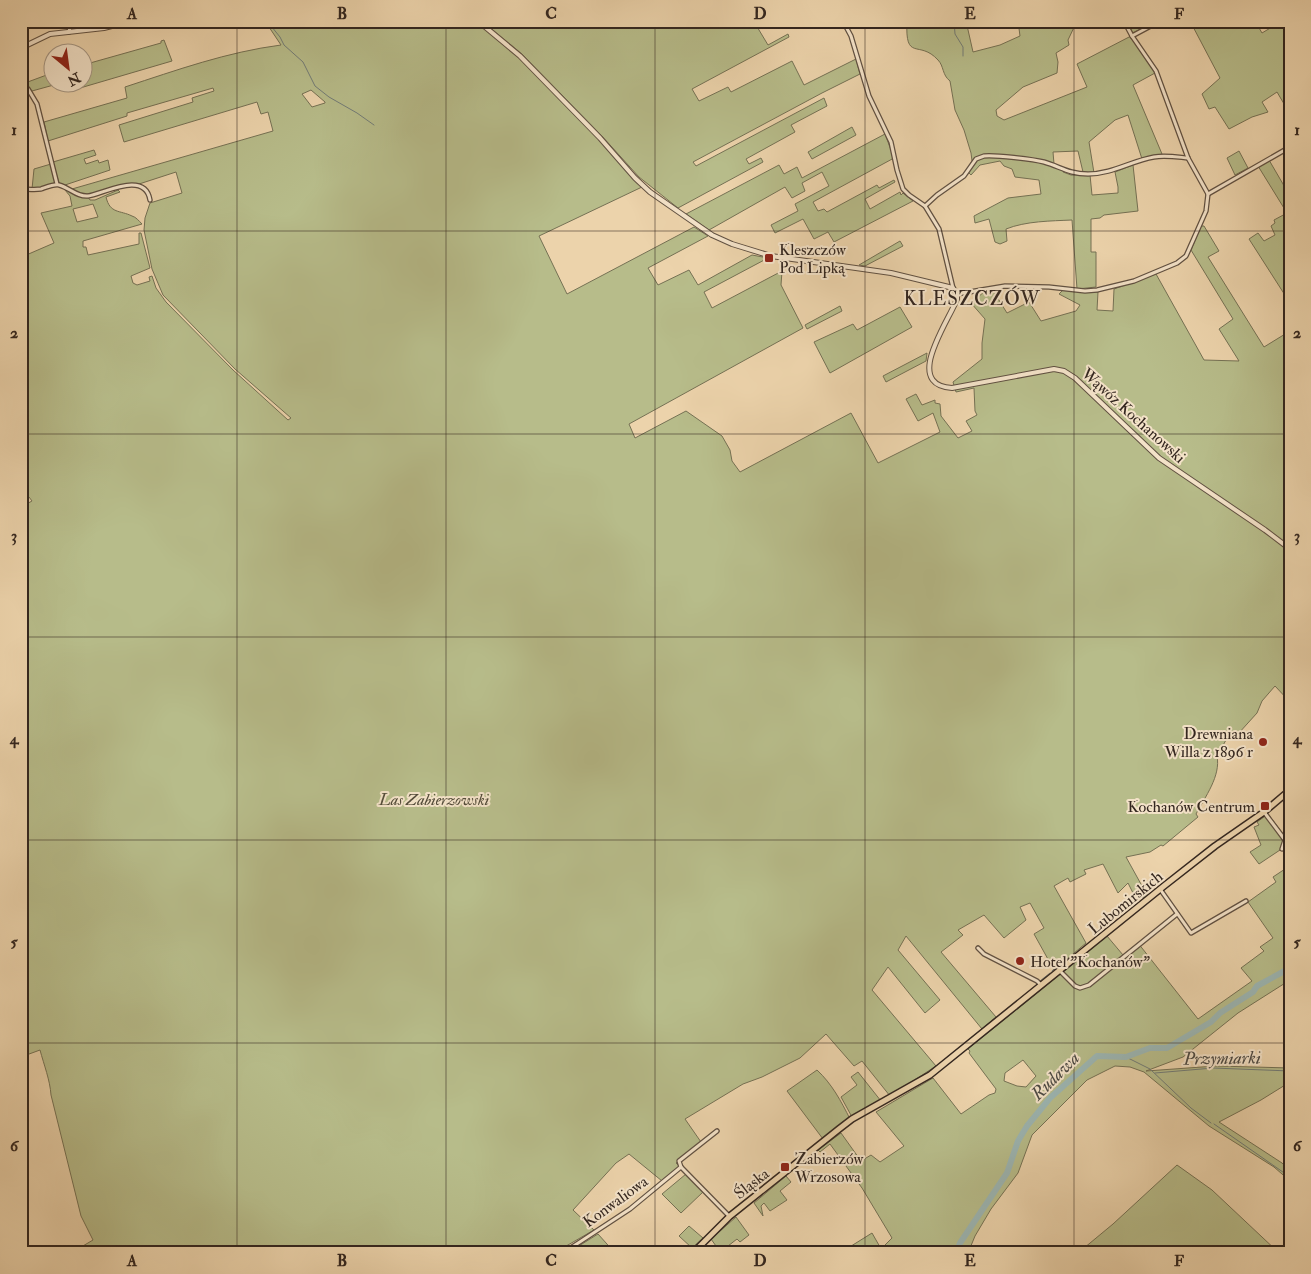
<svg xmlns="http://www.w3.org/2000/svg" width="1311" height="1274" font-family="'IM FELL Double Pica',serif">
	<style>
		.green { fill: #b7bc8a; stroke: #757154; fill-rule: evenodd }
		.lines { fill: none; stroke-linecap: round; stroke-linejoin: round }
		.stream { stroke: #727c78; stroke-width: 1 }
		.river { stroke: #9cb6b3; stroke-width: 6 }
		.minor-casing { stroke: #615142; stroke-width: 5.5 }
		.tertiary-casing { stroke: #615142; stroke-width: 6 }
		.primary-casing { stroke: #33261f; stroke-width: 8 }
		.minor { stroke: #f3e2c8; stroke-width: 3 }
		.tertiary { stroke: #f3e2c8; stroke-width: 4 }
		.primary { stroke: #ecd3ab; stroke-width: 5 }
		.grid { fill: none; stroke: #33261f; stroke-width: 1; stroke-opacity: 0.55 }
		.poi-dot { fill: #8f2418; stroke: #f3e2c8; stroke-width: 2 }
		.labels { text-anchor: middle; stroke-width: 4; stroke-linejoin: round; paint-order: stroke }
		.poi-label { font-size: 16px; fill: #33261f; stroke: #f3e2c8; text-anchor: start }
		.street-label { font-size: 16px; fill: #33261f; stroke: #f3e2c8 }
		.park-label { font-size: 16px; font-style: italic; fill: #544c3a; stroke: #f3e2c8 }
		.water-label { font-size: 18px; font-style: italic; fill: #4d4a44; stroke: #f3e2c8 }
		.quarter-label { font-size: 19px; letter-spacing: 1px; fill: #33261f; stroke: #f3e2c8 }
		.neatline { fill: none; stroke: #33261f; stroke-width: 2 }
		.grid-label { font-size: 16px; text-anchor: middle; font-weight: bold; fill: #33261f }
	</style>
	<rect width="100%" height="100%" fill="#ecd3ab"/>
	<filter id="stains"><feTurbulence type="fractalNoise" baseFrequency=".004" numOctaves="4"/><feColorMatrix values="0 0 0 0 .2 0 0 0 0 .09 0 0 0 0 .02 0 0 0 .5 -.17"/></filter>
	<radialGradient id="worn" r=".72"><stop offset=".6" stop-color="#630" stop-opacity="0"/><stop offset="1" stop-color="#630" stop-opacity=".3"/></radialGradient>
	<g class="green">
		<path d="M 265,21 L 475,21 L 519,57 L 599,138 L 642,187 L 539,236 L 567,294 L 694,227 L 708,236 L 648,268 L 658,285 L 689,270 L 698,285 L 752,255 L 768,258 L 704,292 L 712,308 L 782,271 L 781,285 L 803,328 L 629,424 L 635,438 L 686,411 L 722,436 L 730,450 L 732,461 L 740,472 L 851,413 L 878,463 L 940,432 L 933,413 L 918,421 L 906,399 L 916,394 L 922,405 L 935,400 L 935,403 L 940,404 L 941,416 L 958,438 L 972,431 L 966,421 L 977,415 L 975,411 L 974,388 L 956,392 L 953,382 L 982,359 L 982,343 L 985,319 L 971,303 L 985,291 L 992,289 L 1007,313 L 1029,302 L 1041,321 L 1076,311 L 1080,305 L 1059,294 L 1063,290 L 1098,292 L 1097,310 L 1113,311 L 1114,289 L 1156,274 L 1204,360 L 1239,361 L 1219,329 L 1233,319 L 1191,250 L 1201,226 L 1204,226 L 1219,251 L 1208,257 L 1264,347 L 1290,331 L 1290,702 L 1275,686 L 1262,701 L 1257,713 L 1238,734 L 1226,740 L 1217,756 C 1221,776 1205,797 1196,814 L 1198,817 L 1163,846 L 1161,845 L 1150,852 L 1126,857 L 1147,895 L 1142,898 L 1139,894 L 1133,893 L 1128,883 L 1118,893 L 1103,864 L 1084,870 L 1086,874 L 1070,882 L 1068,878 L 1054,886 L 1086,943 L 1054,970 L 1034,934 L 1044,928 L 1030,903 L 1020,907 L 1026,920 L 1004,938 L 984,915 L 958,930 L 963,935 L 941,952 L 996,1017 L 982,1029 L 906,936 L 898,950 L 940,1000 L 925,1013 L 888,967 L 872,990 L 936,1066 L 890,1096 L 862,1061 L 854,1066 L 826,1034 L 800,1058 L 762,1077 L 743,1084 L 685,1119 L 701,1142 L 676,1163 L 680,1167 L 662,1181 L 629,1154 L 616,1163 L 573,1210 L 594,1230 L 554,1253 L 71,1253 L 93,1240 L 81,1216 L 51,1095 C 50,1080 44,1065 40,1050 L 21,1057 L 21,507 L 32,501 L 29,497 L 21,501 L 21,266 L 26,264 L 24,256 L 54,243 L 41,213 L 72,206 L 70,196 L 65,190 L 66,188 L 75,194 L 88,197 L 90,200 L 95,200 L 118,190 L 120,192 L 106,197 C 110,214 120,210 132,216 C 136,217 139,221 142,224 L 83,241 L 83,247 L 86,247 L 88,255 L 139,244 L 139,233 L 141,233 L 150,268 L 131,276 L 133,283 L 137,285 L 150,281 L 149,277 L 152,276 L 156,288 L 166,302 L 233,370 L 288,420 L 291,418 L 235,369 L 163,295 L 152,269 L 144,230 L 145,218 L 150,203 L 182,193 L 176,172 L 136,185 L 116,186 L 91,194 L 81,194 L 72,189 L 273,131 L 268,112 L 261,114 L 257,102 L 124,142 L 119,125 L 193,102 L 192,98 L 214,91 L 213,88 L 127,113 L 127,116 L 48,141 L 44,122 L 127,98 L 125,87 C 177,70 227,52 281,45 ZM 311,90 L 325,102 L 325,103 L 312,107 L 302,94 ZM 93,204 L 98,217 L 77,222 L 73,209 Z"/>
		<polygon points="482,21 762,21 756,25 768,45 788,34 789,37 692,89 699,101 728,87 731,92 792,61 804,85 856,59 860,74 822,93 693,162 696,166 824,98 827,106 791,125 795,132 746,159 749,164 761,158 763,162 678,208 639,177 601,135 522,54"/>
		<path d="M 907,21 L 966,21 L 973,52 L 1000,45 L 1020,36 L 1018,21 L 1077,21 L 1068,40 L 1069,45 L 1056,53 L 1058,62 L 1057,73 L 1023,87 L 996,110 L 997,116 L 1004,120 L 1087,87 L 1077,64 L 1131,36 L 1155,73 L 1133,85 L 1162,154 L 1142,159 L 1128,115 L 1115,120 L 1089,142 L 1094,173 L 1083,172 L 1078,151 L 1053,152 L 1054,164 L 1064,169 L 1063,172 L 1071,175 L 1090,175 L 1092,195 L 1118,193 L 1118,187 L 1115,172 L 1133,165 L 1138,211 L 1104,215 L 1100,218 L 1091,219 L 1091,252 L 1096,252 L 1096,287 L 1077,289 L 1072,220 C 1051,221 1026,221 1006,229 L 1007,241 L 1000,244 L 995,242 L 989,219 L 975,223 L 974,216 L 1008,198 L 1041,194 L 1039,180 L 1015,177 L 1012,169 L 1004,166 L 1000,161 L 980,165 L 971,175 L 967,171 L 972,161 L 971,153 L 964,130 L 955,110 L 950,81 C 942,75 944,66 938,60 C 919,39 905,63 907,21 Z"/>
		<polygon points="1126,21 1157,21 1133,33"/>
		<polygon points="1190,21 1255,21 1262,33 1282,21 1290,21 1290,114 1277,92 1262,102 1268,112 1252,117 1229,129 1215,107 1209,109 1202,94 1220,78"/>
		<polygon points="164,40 172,61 80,88 79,83 82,82 83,65 161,43 161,41"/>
		<polygon points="52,73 52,82 61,83 32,91 25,83"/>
		<polygon points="852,127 856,135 812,159 808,152"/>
		<polygon points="885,134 894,158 813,202 818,211 824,209 827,212 877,185 879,188 894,180 895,182 865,199 870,209 900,192 901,195 903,193 913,201 834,242 828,232 814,239 803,219 775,233 771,225 798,211 795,204 829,186 822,172 802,183 805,191 792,198 785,187 709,230 686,214 779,165 784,174 797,167 802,178"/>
		<polygon points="94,150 96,155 84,159 86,164 98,160 99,163 108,160 110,170 65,185 59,183 53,162"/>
		<polygon points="1239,151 1248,168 1235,175 1227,158"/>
		<polygon points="1269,160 1290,196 1290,303 1249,239 1258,233 1264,241 1275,235 1271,226 1275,223 1274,220 1287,213 1258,166"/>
		<polygon points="51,164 55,181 53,185 32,189 34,169"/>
		<polygon points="900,241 903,246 865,266 859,265"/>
		<polygon points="840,306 842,311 807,329 805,325"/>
		<polygon points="900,307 912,327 830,373 814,342 853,324 857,330"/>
		<polygon points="927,353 926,361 886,382 883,376"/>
		<polygon points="1268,814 1290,843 1290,859 1283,848 1259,864 1250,852 1261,845 1254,827 1259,825 1257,822"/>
		<path d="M 1285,869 L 1290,875 L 1290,980 L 1238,1013 L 1183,1057 L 1146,1071 L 1216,1066 L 1290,1068 L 1290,1082 L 1261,1100 L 1219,1122 L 1282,1163 L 1290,1170 L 1290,1181 L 1274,1167 L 1209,1126 L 1144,1072 L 1130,1067 L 1115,1066 L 1087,1080 L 1032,1135 L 1018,1173 L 991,1209 L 975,1236 L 968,1253 L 880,1253 L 883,1247 L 892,1238 L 862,1188 L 830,1144 L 820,1152 L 818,1150 L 841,1133 L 861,1161 L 871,1155 L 880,1162 L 904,1146 L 876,1112 L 933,1078 L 961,1114 L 989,1095 L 995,1093 L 996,1089 L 969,1053 L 970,1051 L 968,1049 L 1107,936 L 1123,955 L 1138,943 L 1198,1019 L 1252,981 L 1241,968 L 1264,951 L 1260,947 L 1273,938 L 1248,902 L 1276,882 L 1273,877 ZM 1023,1060 L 1036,1076 L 1026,1087 L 1017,1086 L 1004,1081 L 1005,1073 Z"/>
		<path d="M 817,1070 C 832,1084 841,1101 850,1119 L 823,1139 L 787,1091 Z"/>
		<polygon points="858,1072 881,1101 852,1117 841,1097 857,1085 851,1077"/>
		<polygon points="1177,1165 1212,1190 1279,1253 1078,1253 1113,1224"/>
		<polygon points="686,1174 703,1192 681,1213 662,1194"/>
		<polygon points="786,1176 791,1182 780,1191 787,1200 770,1211 764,1203 761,1206 763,1216 754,1203"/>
		<polygon points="736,1217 749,1235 740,1242 737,1239 728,1246 730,1253 721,1253 711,1239"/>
		<polygon points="689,1226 703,1238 692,1248 679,1236"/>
		<polygon points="872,1233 880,1247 877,1253 840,1253"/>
		<polygon points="598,1234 615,1253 576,1253 574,1249"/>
	</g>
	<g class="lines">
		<g class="stream">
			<polyline points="267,21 280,37 284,45 303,62 315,86 329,97 357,113 374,125"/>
			<polyline points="954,21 955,34 963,47 963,56"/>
			<polyline points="1052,971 1065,961"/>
			<polyline points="1040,981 1050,973"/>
			<polyline points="1126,1057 1150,1069 1191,1108 1211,1123"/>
			<polyline points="1155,1073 1213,1068 1290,1071"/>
			<polyline points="1214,1124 1290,1177"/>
		</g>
		<polyline class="river" points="956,1253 960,1243 1007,1173 1018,1141 1027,1126 1050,1098 1097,1056 1126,1057 1150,1048 1167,1048 1211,1022 1220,1013 1253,992 1257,986 1290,968"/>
		<g class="minor-casing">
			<g id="minor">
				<polyline points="843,21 851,36 869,96 891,142 897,170 903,189 909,195 925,206 939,229 953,288"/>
				<polyline points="69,32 71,21"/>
				<polyline points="1132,36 1160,21"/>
				<polyline points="21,82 28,89 37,104 57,184"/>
				<path d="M 21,189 C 28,189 34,190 41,189 C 47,187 54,184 59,185 C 70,188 77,197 88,196 C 103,194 145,170 150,200"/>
				<polyline points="1208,194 1290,147"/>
				<path d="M 925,206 L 937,195 L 964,176 L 976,159 L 984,156 C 996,155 1032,159 1044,162 C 1061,167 1069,174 1088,174 C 1112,174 1131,161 1154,157 C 1165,155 1177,157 1188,158"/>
				<polyline points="957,294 1005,286 1049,287 1085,291 1097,290 1134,281 1177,263 1186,256 1206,211 1208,194 1188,158 1156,71 1132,36 1124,21"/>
				<polyline points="1264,812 1285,840 1282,849"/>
				<polyline points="1160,889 1191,933 1246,901"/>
				<polyline points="978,948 984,954 1037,981 1041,985"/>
				<polyline points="1060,971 1075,986 1080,988 1089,985 1177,914"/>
				<polyline points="681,1167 729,1216"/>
				<polyline points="563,1253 630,1209 681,1167 679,1161 717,1131"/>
			</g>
		</g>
		<g class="tertiary-casing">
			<g id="tertiary">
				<path d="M 478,21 L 520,56 L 600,138 L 635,178 L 650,192 L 712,235 L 732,244 L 771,256 L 891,273 L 953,288 L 957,294 L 957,299 C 949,321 902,385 952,388 L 1054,369 L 1064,371 L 1075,378 L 1159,458 L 1265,530 L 1290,549"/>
				<polyline points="21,48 50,34 104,28 131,21"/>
			</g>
		</g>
		<g class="primary-casing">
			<polyline id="primary" points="693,1253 730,1216 839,1129 852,1119 930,1075 1164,886 1215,846 1264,812 1290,790"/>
		</g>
		<use href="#minor" class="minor"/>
		<use href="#tertiary" class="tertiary"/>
		<use href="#primary" class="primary"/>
	</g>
	<path class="grid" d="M 237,21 L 237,1253M 446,21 L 446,1253M 655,21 L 655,1253M 865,21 L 865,1253M 1074,21 L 1074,1253M 21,231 L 1290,231M 21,434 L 1290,434M 21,637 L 1290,637M 21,840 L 1290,840M 21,1043 L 1290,1043"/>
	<g class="poi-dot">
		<rect x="764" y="253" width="10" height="10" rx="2.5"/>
		<circle cx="1263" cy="742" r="5"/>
		<rect x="1260" y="801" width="10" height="10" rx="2.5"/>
		<circle cx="1020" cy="961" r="5"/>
		<rect x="780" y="1162" width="10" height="10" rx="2.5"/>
	</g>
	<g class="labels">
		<g class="poi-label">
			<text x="779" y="255">Kleszczów<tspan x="779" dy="18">Pod Lipką</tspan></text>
			<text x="1253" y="739" text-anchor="end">Drewniana<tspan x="1253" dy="18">Willa z 1896 r</tspan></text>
			<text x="1255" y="812" text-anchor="end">Kochanów Centrum</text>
			<text x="1030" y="967">Hotel "Kochanów"</text>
			<text x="795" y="1164">Zabierzów<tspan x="795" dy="18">Wrzosowa</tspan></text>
		</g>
		<g class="street-label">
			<text transform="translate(1134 415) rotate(42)" y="6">Wąwóz Kochanowski</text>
			<text transform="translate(1125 902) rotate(-39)" y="6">Lubomirskich</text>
			<text transform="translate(751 1183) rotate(-38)" y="6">Śląska</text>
			<text transform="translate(615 1201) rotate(-36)" y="6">Konwaliowa</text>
		</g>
		<g class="park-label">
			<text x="434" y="805">Las Zabierzowski</text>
		</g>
		<g class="water-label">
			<text transform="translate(1222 1058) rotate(-1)" y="6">Przymiarki</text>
			<text transform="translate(1055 1076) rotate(-45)" y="6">Rudawa</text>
		</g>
		<g class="quarter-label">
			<text x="972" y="305">KLESZCZÓW</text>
		</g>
	</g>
	<rect width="1311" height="1274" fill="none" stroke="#ecd3ab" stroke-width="55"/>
	<g transform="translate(68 68) rotate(151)"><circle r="24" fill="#f3e2c8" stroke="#a69784"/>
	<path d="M0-4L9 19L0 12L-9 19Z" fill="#8f2418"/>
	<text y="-8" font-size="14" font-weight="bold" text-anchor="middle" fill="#33261f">N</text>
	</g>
	<rect x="28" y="28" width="1256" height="1218" class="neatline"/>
	<g class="grid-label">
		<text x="132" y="19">A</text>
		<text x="342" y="19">B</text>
		<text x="551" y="19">C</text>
		<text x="760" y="19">D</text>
		<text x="970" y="19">E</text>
		<text x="1179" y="19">F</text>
		<text x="14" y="135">1</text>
		<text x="1297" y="135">1</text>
		<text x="14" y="338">2</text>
		<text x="1297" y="338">2</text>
		<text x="14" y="541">3</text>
		<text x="1297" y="541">3</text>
		<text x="14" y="744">4</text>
		<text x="1297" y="744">4</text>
		<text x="14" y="947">5</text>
		<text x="1297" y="947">5</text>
		<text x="14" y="1151">6</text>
		<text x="1297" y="1151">6</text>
		<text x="132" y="1266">A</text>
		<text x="342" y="1266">B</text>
		<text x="551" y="1266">C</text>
		<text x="760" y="1266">D</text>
		<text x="970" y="1266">E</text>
		<text x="1179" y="1266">F</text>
	</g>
	<rect width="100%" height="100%" filter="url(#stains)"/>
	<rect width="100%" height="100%" fill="url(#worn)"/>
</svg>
